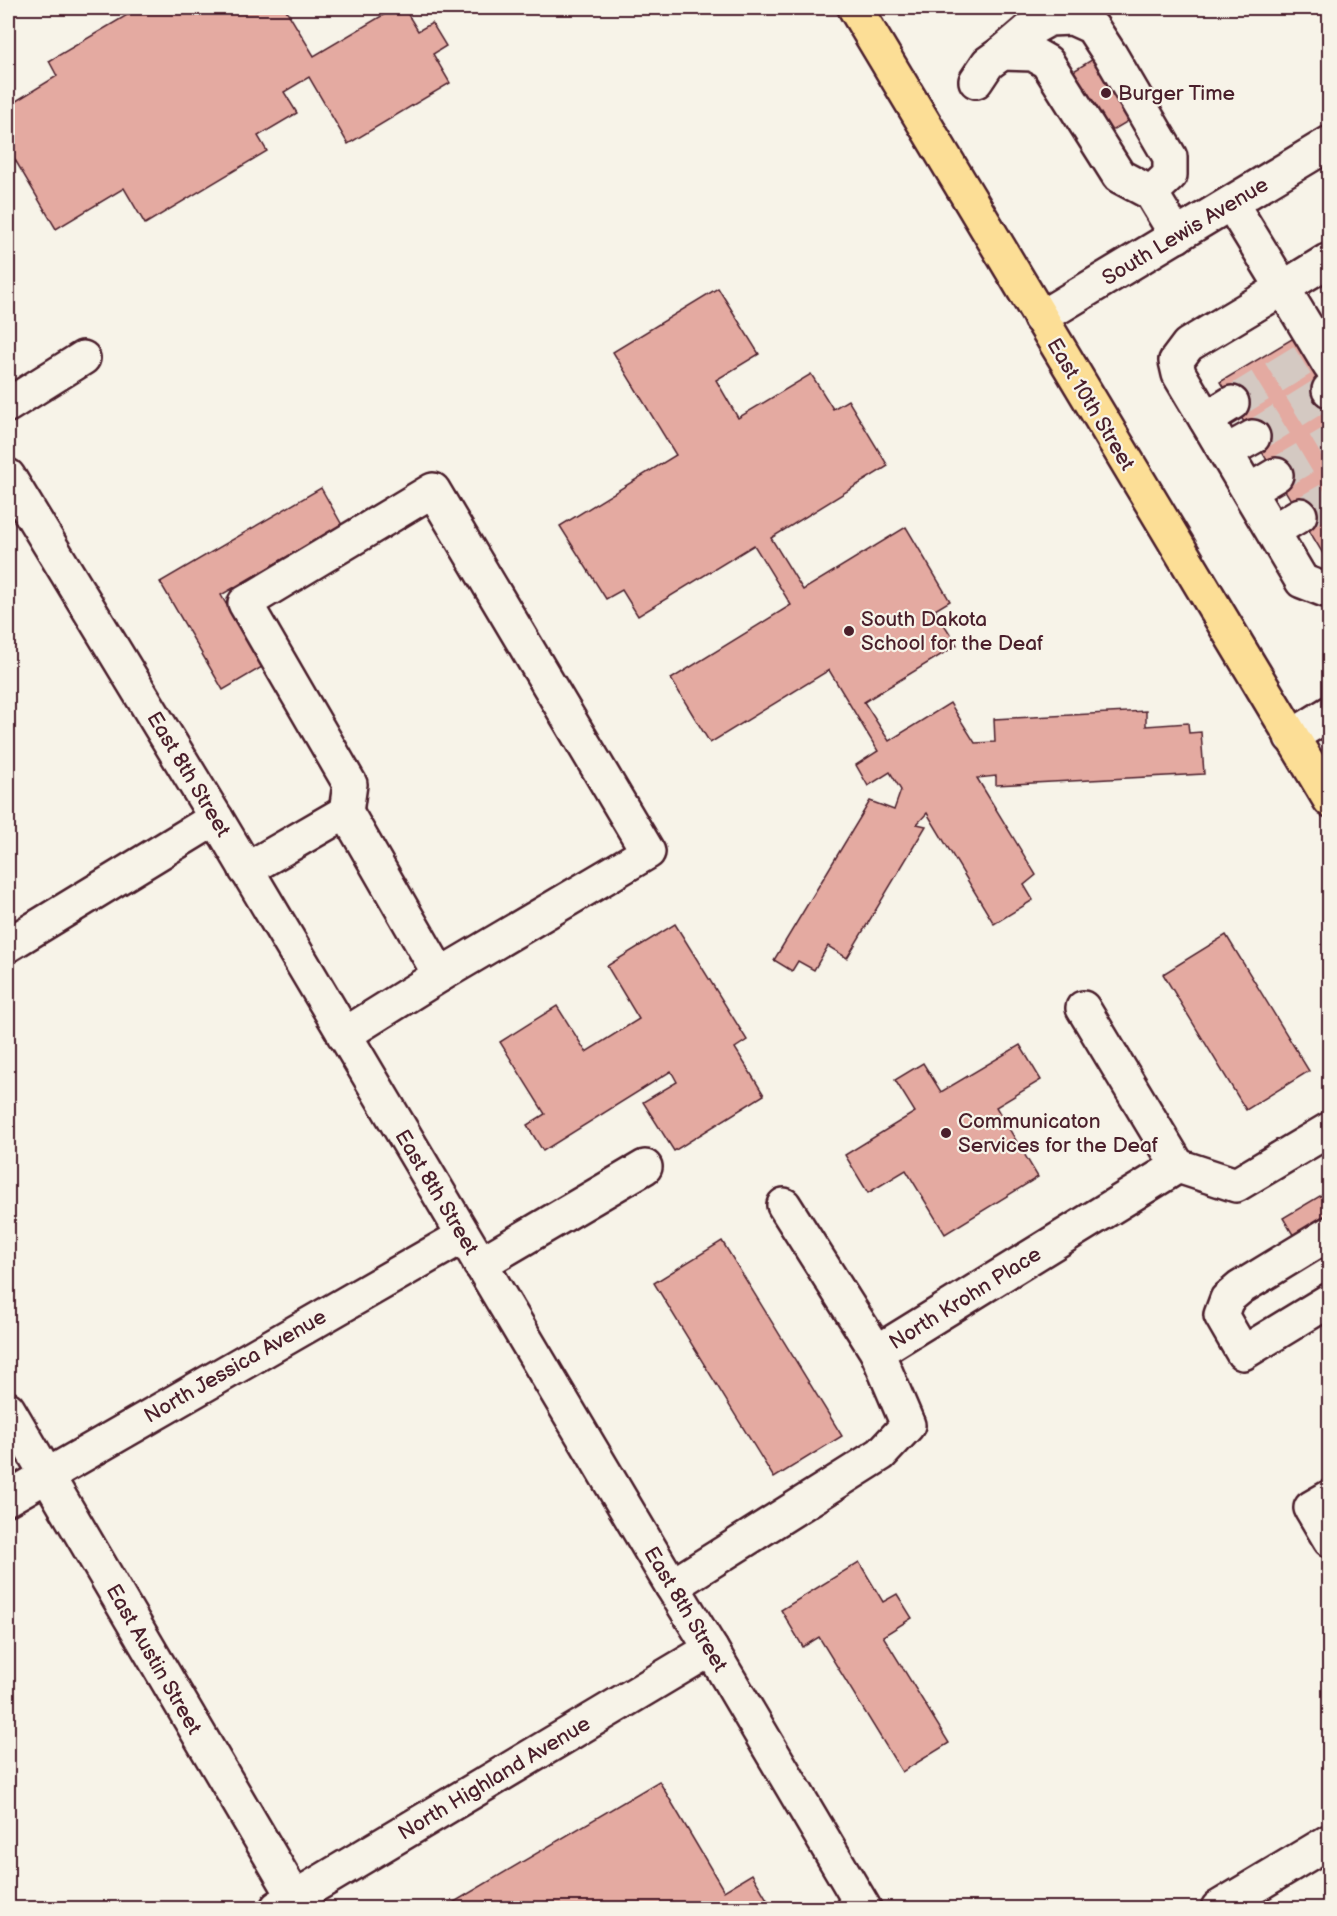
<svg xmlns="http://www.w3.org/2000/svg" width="1337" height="1916" font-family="'Balsamiq Sans',sans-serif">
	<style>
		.building { fill: #e4aaa1; stroke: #4a1f2b; stroke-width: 1.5 }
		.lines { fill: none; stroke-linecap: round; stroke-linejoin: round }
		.minor-tunnel { stroke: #d4c9c2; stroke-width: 33; stroke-dasharray: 33 16; stroke-linecap: butt }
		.minor-casing { stroke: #4a1f2b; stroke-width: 38 }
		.major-casing { stroke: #4a1f2b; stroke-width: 38 }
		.minor { stroke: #f7f3e8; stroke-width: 33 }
		.major { stroke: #fcde96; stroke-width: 33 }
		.poi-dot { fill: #4a1f2b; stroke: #f7f3e8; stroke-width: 2 }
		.labels { text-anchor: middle; stroke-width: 4.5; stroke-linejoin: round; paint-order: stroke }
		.poi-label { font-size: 21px; fill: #4a1f2b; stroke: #f7f3e8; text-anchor: start }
		.street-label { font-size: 21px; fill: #4a1f2b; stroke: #f7f3e8 }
	</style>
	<rect width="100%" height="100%" fill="#f7f3e8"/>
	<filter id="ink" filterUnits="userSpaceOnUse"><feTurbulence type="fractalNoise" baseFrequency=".0167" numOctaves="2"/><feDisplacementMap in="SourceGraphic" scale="12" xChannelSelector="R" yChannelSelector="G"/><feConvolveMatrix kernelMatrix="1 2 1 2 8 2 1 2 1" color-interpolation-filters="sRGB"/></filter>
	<g filter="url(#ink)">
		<g class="building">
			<polygon points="139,8 285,8 314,56 395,8 404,8 418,31 432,23 446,46 433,54 450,83 348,144 309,77 284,92 297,113 258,136 267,151 145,224 124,188 56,229 8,148 8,106 57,76 49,61"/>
			<polygon points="1103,53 1140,114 1108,133 1072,72"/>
			<polygon points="718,288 759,354 716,380 738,418 811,374 833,409 848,400 888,466 771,538 803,590 906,527 950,601 935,610 957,645 864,702 889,741 950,703 975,743 995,742 994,719 1146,711 1146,726 1188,723 1189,733 1201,732 1204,774 996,785 996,776 977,778 1036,875 1024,885 1033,900 994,924 927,813 917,824 926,826 847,958 828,946 814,970 798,961 792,971 774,960 870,801 894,810 901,790 890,772 868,786 856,765 878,751 829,670 710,743 671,679 791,605 754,545 638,616 622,590 606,599 560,526 676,455 613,352"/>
			<polygon points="1297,336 1330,390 1328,562 1220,382"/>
			<polygon points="321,488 342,525 221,595 262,667 223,690 160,582"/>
			<polygon points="675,924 747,1040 735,1048 764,1095 674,1151 643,1102 677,1082 671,1071 543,1151 527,1125 545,1114 500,1042 557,1006 586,1052 639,1019 607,966"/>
			<polygon points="1226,935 1309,1071 1246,1110 1163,974"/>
			<polygon points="1020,1045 1041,1080 996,1107 1038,1177 945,1234 906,1170 868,1193 845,1155 915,1112 895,1080 923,1063 941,1092"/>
			<polygon points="1330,1190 1330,1224 1298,1243 1283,1218"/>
			<polygon points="722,1241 842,1436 774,1478 654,1283"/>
			<polygon points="859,1562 883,1602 897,1594 912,1618 883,1636 949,1743 902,1772 819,1637 803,1647 781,1610"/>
			<polygon points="659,1781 724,1891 752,1874 772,1908 444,1908"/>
		</g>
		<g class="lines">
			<g class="minor-tunnel">
				<polyline points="1232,403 1309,356"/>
				<polyline points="1253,437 1329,390"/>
				<polyline points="1276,475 1330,443"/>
				<polyline points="1300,515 1330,498"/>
			</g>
			<g class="minor-casing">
				<g id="minor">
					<polyline points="1002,53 1029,30 1049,19 1072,18 1092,27 1111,56 1170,157 1170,175 1151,193"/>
					<polyline points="976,81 988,63 1002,53 1033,54 1047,62 1119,176 1151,193 1177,236"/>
					<polyline points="1231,203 1283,288 1188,345 1176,361 1179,374 1302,581 1325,590 1330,589"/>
					<polyline points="1327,261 1283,288 1330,366"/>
					<polyline points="1040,318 1330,143"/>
					<polyline points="1329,390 1330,390"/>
					<polyline points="8,405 83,358"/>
					<polyline points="1206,419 1232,403"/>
					<polyline points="1226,452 1253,437"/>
					<polyline points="8,476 216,818 672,1586 711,1649 864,1908"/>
					<polyline points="1249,491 1276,475"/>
					<polyline points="1273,531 1300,515"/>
					<polyline points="1291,737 1330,713"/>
					<polyline points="346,812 350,784 245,603 433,490 648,852 440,975"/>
					<polyline points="246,870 346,812 352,822 440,975 344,1035"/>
					<polyline points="8,945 216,818"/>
					<polyline points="1178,1166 1236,1185 1330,1129"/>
					<polyline points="784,1205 877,1352"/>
					<polyline points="1330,1233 1240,1288 1227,1299 1221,1315 1243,1353 1330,1300"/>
					<polyline points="480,1264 645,1167"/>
					<polyline points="8,1409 301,1908"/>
					<polyline points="1330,1497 1311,1508 1330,1540"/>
					<polyline points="8,1498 463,1236"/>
					<polyline points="672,1586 881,1454 908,1425 877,1352 1178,1166 1083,1008"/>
					<polyline points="277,1908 711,1649"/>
					<polyline points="1218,1908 1330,1841"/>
				</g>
			</g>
			<g class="major-casing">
				<polyline id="major" points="855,8 1330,800"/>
			</g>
			<use href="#minor" class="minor"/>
			<use href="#major" class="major"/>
		</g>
	</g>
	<g class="poi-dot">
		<circle cx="1106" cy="93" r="6"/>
		<circle cx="849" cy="631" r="6"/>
		<circle cx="946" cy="1133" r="6"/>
	</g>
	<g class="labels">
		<g class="poi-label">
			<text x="1118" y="100">Burger Time</text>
			<text x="861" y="626">South Dakota<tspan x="861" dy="24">School for the Deaf</tspan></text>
			<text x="958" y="1128">Communicaton<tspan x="958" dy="24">Services for the Deaf</tspan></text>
		</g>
		<g class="street-label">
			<text transform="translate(1185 231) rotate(-31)" y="7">South Lewis Avenue</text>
			<text transform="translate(1091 404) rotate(59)" y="7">East 10th Street</text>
			<text transform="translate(189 774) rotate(59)" y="7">East 8th Street</text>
			<text transform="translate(437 1192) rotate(59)" y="7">East 8th Street</text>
			<text transform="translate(965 1298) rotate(-32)" y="7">North Krohn Place</text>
			<text transform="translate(235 1366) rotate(-30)" y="7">North Jessica Avenue</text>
			<text transform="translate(686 1609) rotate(59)" y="7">East 8th Street</text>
			<text transform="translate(154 1659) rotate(60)" y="7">East Austin Street</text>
			<text transform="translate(494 1778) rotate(-31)" y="7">North Highland Avenue</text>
		</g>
	</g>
	<rect width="1337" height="1916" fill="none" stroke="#f7f3e8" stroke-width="30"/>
	<rect x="15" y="15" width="1307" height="1886" fill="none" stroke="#4a1f2b" stroke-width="2" filter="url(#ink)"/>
</svg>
